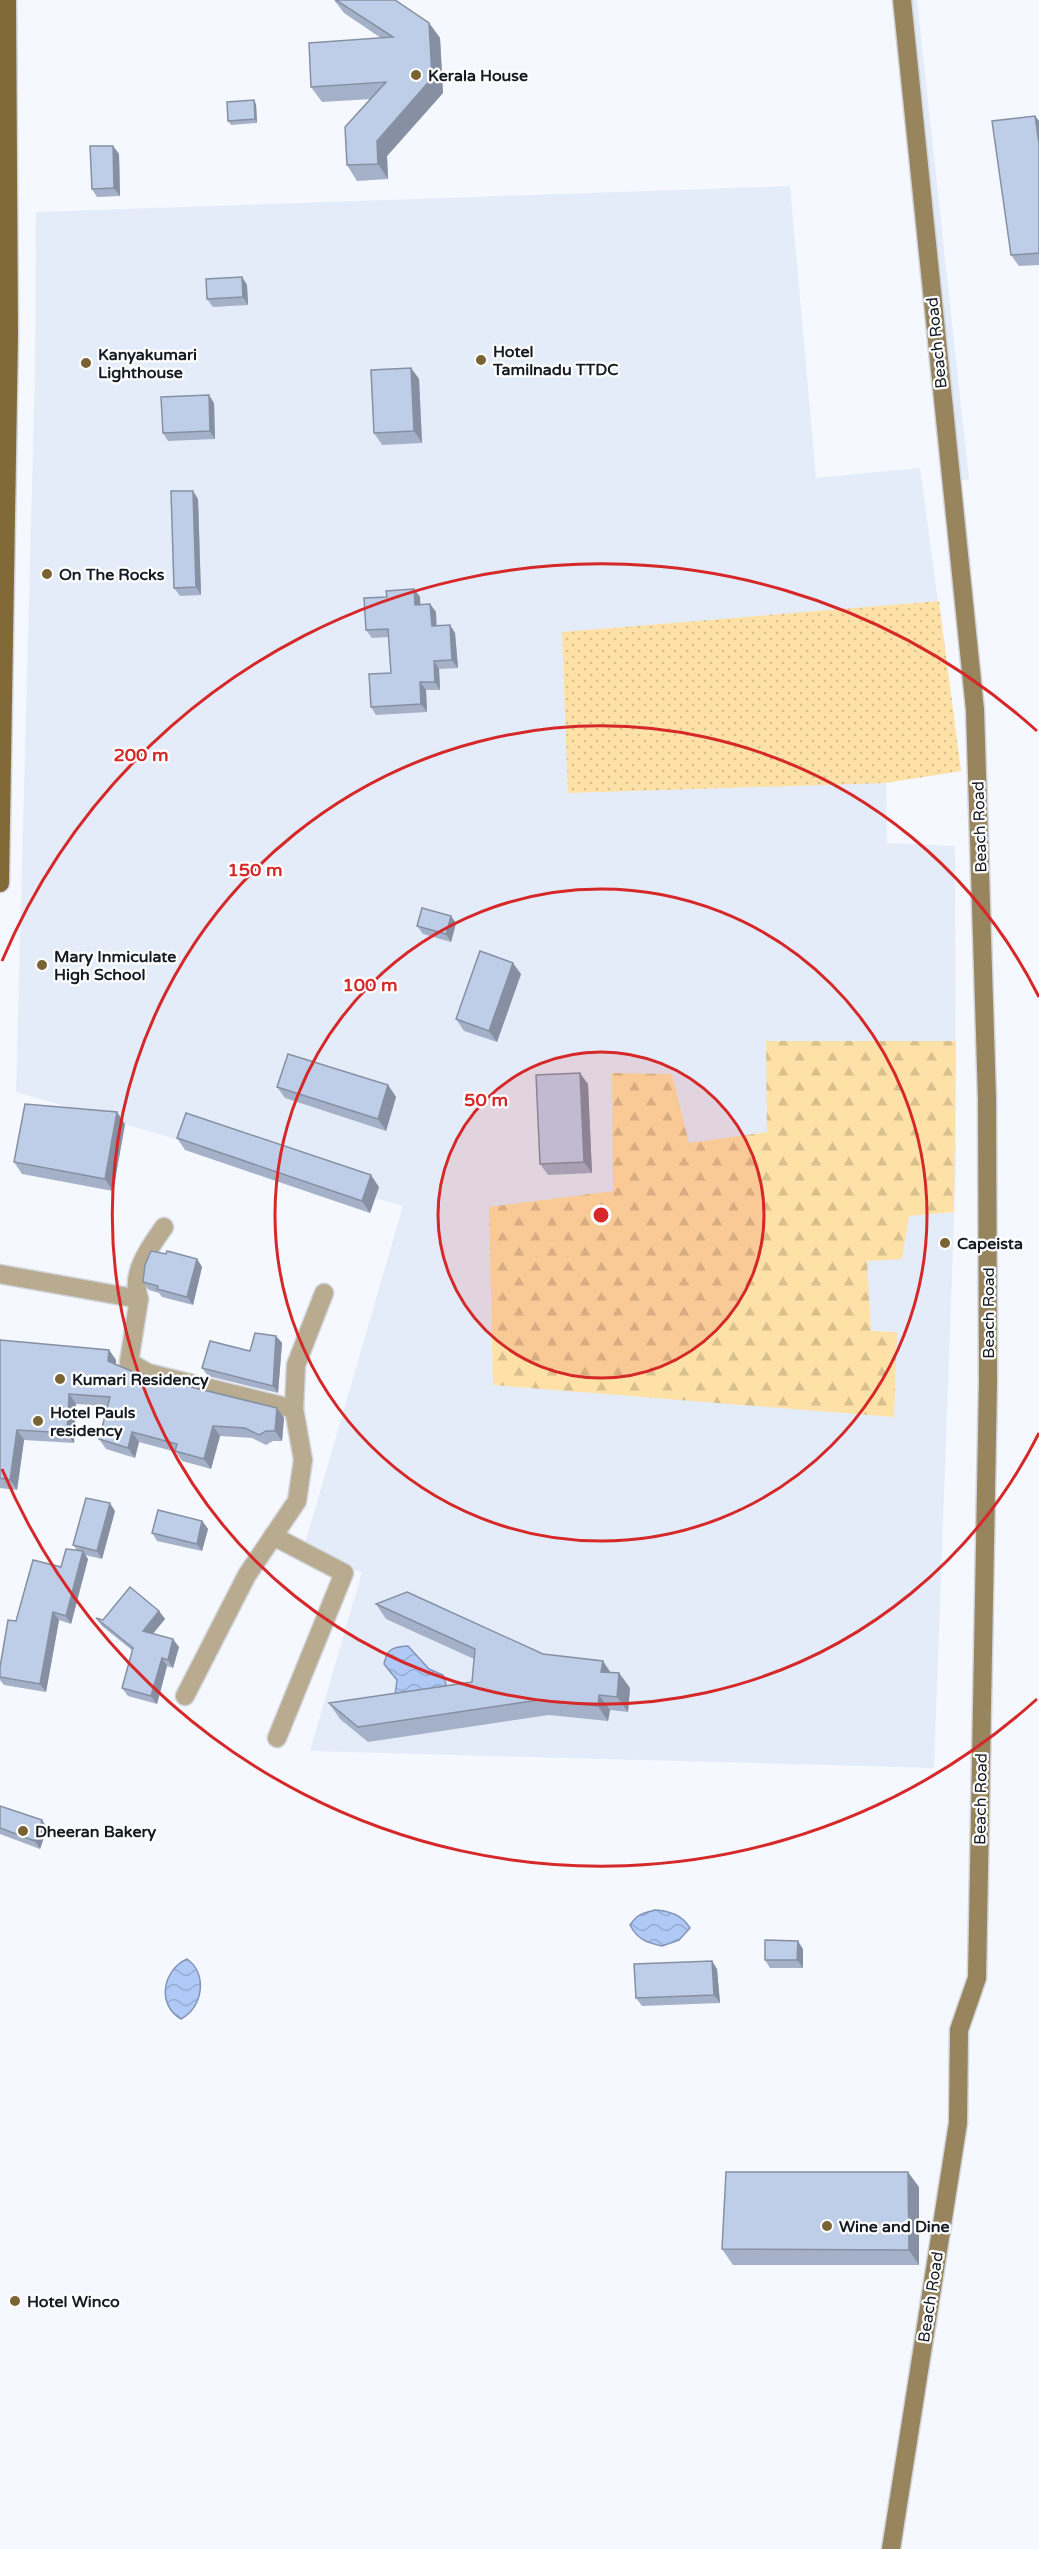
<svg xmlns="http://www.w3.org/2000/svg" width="1039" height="2549" font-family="'Varela Round',sans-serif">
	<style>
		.built { fill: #e4ecf9 }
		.forest { fill: url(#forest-firs) }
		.park { fill: url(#park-dots) }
		.water { fill: url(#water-waves); stroke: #8294b7; stroke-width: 1.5 }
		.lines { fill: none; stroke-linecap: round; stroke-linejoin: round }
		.street-casing { stroke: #d1d4db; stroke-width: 21 }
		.secondary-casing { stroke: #d1d4db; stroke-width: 21 }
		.primary-casing { stroke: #d1d4db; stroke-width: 21 }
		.street { stroke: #b8ab90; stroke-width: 18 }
		.secondary { stroke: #98855d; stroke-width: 18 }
		.primary { stroke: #816a37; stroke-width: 18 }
		.wall { fill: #a4b1c8 }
		.shaded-wall { fill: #8690a2 }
		.building { fill: #bfcee8; stroke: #8690a2; stroke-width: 1.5 }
		.ring { fill: none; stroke: #d62828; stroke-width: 3 }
		.poi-dot { fill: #7a6333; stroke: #fff; stroke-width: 2 }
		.labels { text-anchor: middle; stroke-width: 4.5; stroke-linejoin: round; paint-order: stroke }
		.poi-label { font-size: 16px; font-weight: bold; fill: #151a23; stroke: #fff; text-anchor: start }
		.street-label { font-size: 16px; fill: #151a23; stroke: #fff }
		.centre { fill: #d62828; stroke: #fff; stroke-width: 3 }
		.ring-label { font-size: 18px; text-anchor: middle; font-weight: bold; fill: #d62828; stroke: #fff; stroke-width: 4.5; stroke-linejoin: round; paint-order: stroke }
	</style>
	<defs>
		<pattern id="forest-firs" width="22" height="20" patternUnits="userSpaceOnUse" patternTransform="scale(1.5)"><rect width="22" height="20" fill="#fee1a6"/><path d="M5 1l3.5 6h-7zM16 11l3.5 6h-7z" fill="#d9c08f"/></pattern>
		<pattern id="park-dots" width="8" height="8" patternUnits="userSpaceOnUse" patternTransform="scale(1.5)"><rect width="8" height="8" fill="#fee1a6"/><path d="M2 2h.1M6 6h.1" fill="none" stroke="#d9c08f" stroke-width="1.8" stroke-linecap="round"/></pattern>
		<pattern id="water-waves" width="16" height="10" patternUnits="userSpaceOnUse" patternTransform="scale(1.5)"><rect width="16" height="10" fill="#b0c9f7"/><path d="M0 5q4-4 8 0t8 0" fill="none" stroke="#96acd3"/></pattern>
	</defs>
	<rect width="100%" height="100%" fill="#f5f8fe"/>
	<g class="built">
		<polygon points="908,0 917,0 969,480 956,480"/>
		<polygon points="790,186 816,478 920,468 961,771 886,783 887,843 955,846 956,1166 934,1768 310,1751 362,1572 302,1554 403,1206 16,1092 35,370 36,212"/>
	</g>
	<polygon class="forest" points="766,1041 956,1041 954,1212 909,1216 902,1259 867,1261 871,1331 897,1332 894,1417 493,1385 489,1207 613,1191 612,1073 672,1074 689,1143 767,1132"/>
	<polygon class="park" points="939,601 961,771 886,783 568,793 562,632"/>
	<g class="water">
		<path d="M 408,1646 L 429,1669 L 443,1675 L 446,1684 L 436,1698 L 395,1695 L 397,1680 L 384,1664 C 387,1649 392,1647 408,1646 Z"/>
		<path d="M 655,1910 C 670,1911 682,1915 690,1928 L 679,1940 L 662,1946 C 647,1943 637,1939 630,1925 C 637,1914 643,1913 655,1910 Z"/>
		<path d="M 187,1959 C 208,1973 203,2008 181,2019 C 156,2004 163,1970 187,1959 Z"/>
	</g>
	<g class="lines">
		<g class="street-casing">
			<g id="street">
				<polyline points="0,1274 139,1299 129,1362 148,1373 294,1409"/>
				<path d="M 139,1299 C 130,1273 150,1247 164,1227"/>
				<polyline points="273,1536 344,1573 277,1738"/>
				<polyline points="185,1696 247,1575 297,1501 303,1460 294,1409 296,1365 324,1293"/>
			</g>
		</g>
		<g class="secondary-casing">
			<polyline id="secondary" points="891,2549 958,2123 959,2030 977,1978 988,1382 987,1099 975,710 902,0"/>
		</g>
		<g class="primary-casing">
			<polyline id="primary" points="0,883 9,335 7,0"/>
		</g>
		<use href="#street" class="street"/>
		<use href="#secondary" class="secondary"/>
		<use href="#primary" class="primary"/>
	</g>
	<g class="wall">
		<polygon points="334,0 395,0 429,23 440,38 443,93 387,156 388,179 357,181 347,165 371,99 322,102 311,87 381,38 344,13"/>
		<polygon points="256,104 257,123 231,125 228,121"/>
		<polygon points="1035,116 1039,121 1039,265 1019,266 1011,255"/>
		<polygon points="113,146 119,154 120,196 97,197 92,189"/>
		<polygon points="242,277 247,285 248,305 213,307 207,299"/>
		<polygon points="411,368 419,379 422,443 382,445 374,433"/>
		<polygon points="214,403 215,439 168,441 163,433"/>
		<polygon points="198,499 201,595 180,596 174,588"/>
		<polygon points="414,589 420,597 420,605 430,604 436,612 436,626 450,625 455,633 458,668 439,669 440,690 426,690 427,712 376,715 371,707 391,673 389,637 372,638 366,630 387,597"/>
		<polygon points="456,923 451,942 423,934 417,926"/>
		<polygon points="521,974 497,1042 464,1031 456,1019"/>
		<polygon points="588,1084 592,1173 548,1175 540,1164"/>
		<polygon points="388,1085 396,1097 386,1131 285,1098 277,1087"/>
		<polygon points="125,1124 113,1191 22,1174 14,1162"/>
		<polygon points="177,1138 379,1187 370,1213 185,1150"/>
		<polygon points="197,1259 202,1267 193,1305 162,1297 159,1293 149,1290 143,1282"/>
		<polygon points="276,1336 282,1343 278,1393 208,1376 202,1368 250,1351"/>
		<polygon points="0,1340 109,1350 116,1360 116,1364 138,1374 277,1408 284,1418 282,1441 273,1441 266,1445 252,1438 220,1436 211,1469 182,1461 176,1452 139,1442 135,1458 106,1449 99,1439 108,1406 76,1404 74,1443 24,1440 17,1490 0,1488"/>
		<polygon points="115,1511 102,1559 85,1555 88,1559 71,1624 59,1620 46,1692 4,1685 0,1680 0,1667 16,1621 77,1550 73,1545"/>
		<polygon points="202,1521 208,1529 202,1551 157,1541 152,1533"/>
		<polygon points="376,1604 543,1654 611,1672 619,1673 630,1688 628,1712 610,1710 608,1721 549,1715 368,1742 340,1719 329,1703 472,1682 474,1659 386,1619"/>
		<polygon points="159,1611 165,1619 153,1634 179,1647 173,1668 167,1666 157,1704 128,1696 122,1688 133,1651 102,1626 96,1618 103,1620"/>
		<polygon points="0,1806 42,1820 47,1828 40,1849 0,1834"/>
		<polygon points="803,1949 803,1968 770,1968 765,1960"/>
		<polygon points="712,1961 717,1969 720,2003 642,2006 636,1998"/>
		<polygon points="919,2187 919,2265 733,2265 722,2249"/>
	</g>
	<g class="shaded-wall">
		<polygon points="429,23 440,38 443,93 387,156 388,179 378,164 377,141"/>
		<polygon points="254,100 256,104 257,123 255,119"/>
		<polygon points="1035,116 1039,121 1039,144"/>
		<polygon points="113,146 119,154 120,196 114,188"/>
		<polygon points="242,277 247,285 248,305 243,297"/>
		<polygon points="411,368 419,379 422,443 414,431"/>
		<polygon points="209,395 214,403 215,439 210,431"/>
		<polygon points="193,491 198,499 201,595 196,587"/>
		<polygon points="414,589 420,597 421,613 415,605"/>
		<polygon points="430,604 436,612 437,634 432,626"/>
		<polygon points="450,625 455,633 458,668 452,660"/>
		<polygon points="434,661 439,669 440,690 435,682"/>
		<polygon points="420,682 426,690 427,712 421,704"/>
		<polygon points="451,916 456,923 451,942 446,934"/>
		<polygon points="513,963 521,974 497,1042 489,1031"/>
		<polygon points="580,1073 588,1084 592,1173 584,1162"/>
		<polygon points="388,1085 396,1097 386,1131 378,1119"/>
		<polygon points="117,1112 125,1124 113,1191 105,1179"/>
		<polygon points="371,1175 379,1187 370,1213 362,1201"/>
		<polygon points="197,1259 202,1267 193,1305 187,1297"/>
		<polygon points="276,1336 282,1343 278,1393 273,1386"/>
		<polygon points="109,1350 116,1360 115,1371 108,1361"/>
		<polygon points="69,1394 76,1404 74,1443 67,1433"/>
		<polygon points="277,1408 284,1418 282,1441 275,1431"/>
		<polygon points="213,1426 220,1436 211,1469 204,1459"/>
		<polygon points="17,1430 24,1440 17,1490 10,1480"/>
		<polygon points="132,1432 139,1442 135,1458 128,1448"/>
		<polygon points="110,1503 115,1511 102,1559 97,1551"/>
		<polygon points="202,1521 208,1529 202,1551 197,1544"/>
		<polygon points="83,1551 88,1559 71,1624 66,1616"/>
		<polygon points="159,1611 165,1619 148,1639 143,1631"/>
		<polygon points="53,1612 59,1620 46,1692 40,1684"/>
		<polygon points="173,1639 179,1647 173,1668 168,1660"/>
		<polygon points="162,1658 167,1666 157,1704 151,1696"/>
		<polygon points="603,1661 613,1676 601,1672"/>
		<polygon points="619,1673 630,1688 628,1712 617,1697"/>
		<polygon points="599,1695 610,1710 608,1721 598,1706"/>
		<polygon points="42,1820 47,1828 40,1849 35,1841"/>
		<polygon points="798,1941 803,1949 803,1968 797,1960"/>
		<polygon points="712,1961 717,1969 720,2003 714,1995"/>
		<polygon points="908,2172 919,2187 919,2265 909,2250"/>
	</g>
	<g class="building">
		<polygon points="336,0 395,0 429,23 432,78 377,141 378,164 347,165 345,127 386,82 311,87 309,43 393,37"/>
		<polygon points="254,100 255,119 228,121 227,102"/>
		<polygon points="1035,116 1039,144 1039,253 1011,255 992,121"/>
		<polygon points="90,146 113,146 114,188 92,189"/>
		<polygon points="242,277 243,297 207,299 206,279"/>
		<polygon points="411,368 414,431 374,433 371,370"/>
		<polygon points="209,395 210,431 163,433 161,397"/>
		<polygon points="171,491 193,491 196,587 174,588"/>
		<polygon points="414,589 415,605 430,604 432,626 450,625 452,660 434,661 435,682 420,682 421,704 371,707 369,674 391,673 388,629 366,630 364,598 387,597 386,591"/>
		<polygon points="422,908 451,916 446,934 417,926"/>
		<polygon points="480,951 513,963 489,1031 456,1019"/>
		<polygon points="288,1054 388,1085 378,1119 277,1087"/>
		<polygon points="580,1073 584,1162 540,1164 536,1075"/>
		<polygon points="25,1104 117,1112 105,1179 14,1162"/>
		<polygon points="186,1113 371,1175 362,1201 177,1138"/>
		<polygon points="151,1251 166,1254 167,1251 197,1259 187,1297 157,1289 158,1286 143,1282 145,1265"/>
		<polygon points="255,1333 276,1336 273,1386 202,1368 210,1341 250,1351"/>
		<polygon points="0,1340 109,1350 108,1361 138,1374 277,1408 275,1431 266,1431 259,1435 245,1428 213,1426 204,1459 175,1451 177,1444 132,1432 128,1448 99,1439 110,1397 69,1394 67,1433 17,1430 10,1480 0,1478"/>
		<polygon points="86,1498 110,1503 97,1551 73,1545"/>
		<polygon points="158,1510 202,1521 197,1544 152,1533"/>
		<polygon points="66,1549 83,1551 66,1616 53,1612 40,1684 0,1677 0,1667 8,1620 16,1621 33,1560 61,1567"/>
		<polygon points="130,1587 159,1611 143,1631 173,1639 168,1660 162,1658 151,1696 122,1688 133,1648 96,1618 103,1620"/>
		<polygon points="407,1592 543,1654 603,1661 601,1672 619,1673 617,1697 599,1695 598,1706 539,1700 358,1727 329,1703 472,1682 475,1649 376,1604"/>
		<polygon points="0,1806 42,1820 35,1841 0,1828"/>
		<polygon points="765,1940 798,1941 797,1960 765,1960"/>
		<polygon points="712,1961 714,1995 636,1998 634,1964"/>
		<polygon points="726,2172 908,2172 909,2250 722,2249"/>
	</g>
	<circle cx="601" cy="1215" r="163" fill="#d62828" fill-opacity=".12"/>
	<g class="ring">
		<circle cx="601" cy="1215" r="163"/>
		<circle cx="601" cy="1215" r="326"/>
		<path d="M1039 1433A489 489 0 1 1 1039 997"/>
		<path d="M1037 1699A651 651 0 0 1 2 1469M2 961A651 651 0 0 1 1037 731"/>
	</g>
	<g class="poi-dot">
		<circle cx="416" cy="75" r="6"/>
		<circle cx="481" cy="360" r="6"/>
		<circle cx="86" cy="363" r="6"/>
		<circle cx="47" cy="574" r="6"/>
		<circle cx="42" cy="965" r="6"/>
		<circle cx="945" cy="1243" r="6"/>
		<circle cx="60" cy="1379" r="6"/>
		<circle cx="38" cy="1421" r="6"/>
		<circle cx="23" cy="1831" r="6"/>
		<circle cx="827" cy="2226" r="6"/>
		<circle cx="15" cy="2301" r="6"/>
	</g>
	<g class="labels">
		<g class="poi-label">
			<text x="428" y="81">Kerala House</text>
			<text x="493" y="357">Hotel<tspan x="493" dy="18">Tamilnadu TTDC</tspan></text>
			<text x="98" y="360">Kanyakumari<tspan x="98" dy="18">Lighthouse</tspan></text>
			<text x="59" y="580">On The Rocks</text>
			<text x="54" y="962">Mary Inmiculate<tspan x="54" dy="18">High School</tspan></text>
			<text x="957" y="1249">Capeista</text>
			<text x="72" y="1385">Kumari Residency</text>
			<text x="50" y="1418">Hotel Pauls<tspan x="50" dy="18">residency</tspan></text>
			<text x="35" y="1837">Dheeran Bakery</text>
			<text x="839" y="2232">Wine and Dine</text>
			<text x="27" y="2307">Hotel Winco</text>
		</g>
		<g class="street-label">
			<text transform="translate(936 343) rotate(-96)" y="6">Beach Road</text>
			<text transform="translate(979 827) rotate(-92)" y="6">Beach Road</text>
			<text transform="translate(988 1313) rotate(-90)" y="6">Beach Road</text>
			<text transform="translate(980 1799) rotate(-89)" y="6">Beach Road</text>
			<text transform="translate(930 2297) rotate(-81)" y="6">Beach Road</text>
		</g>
	</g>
	<circle cx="601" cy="1215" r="9" class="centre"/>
	<g class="ring-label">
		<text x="141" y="761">200 m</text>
		<text x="255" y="876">150 m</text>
		<text x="370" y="991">100 m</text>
		<text x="486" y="1106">50 m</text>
	</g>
</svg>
